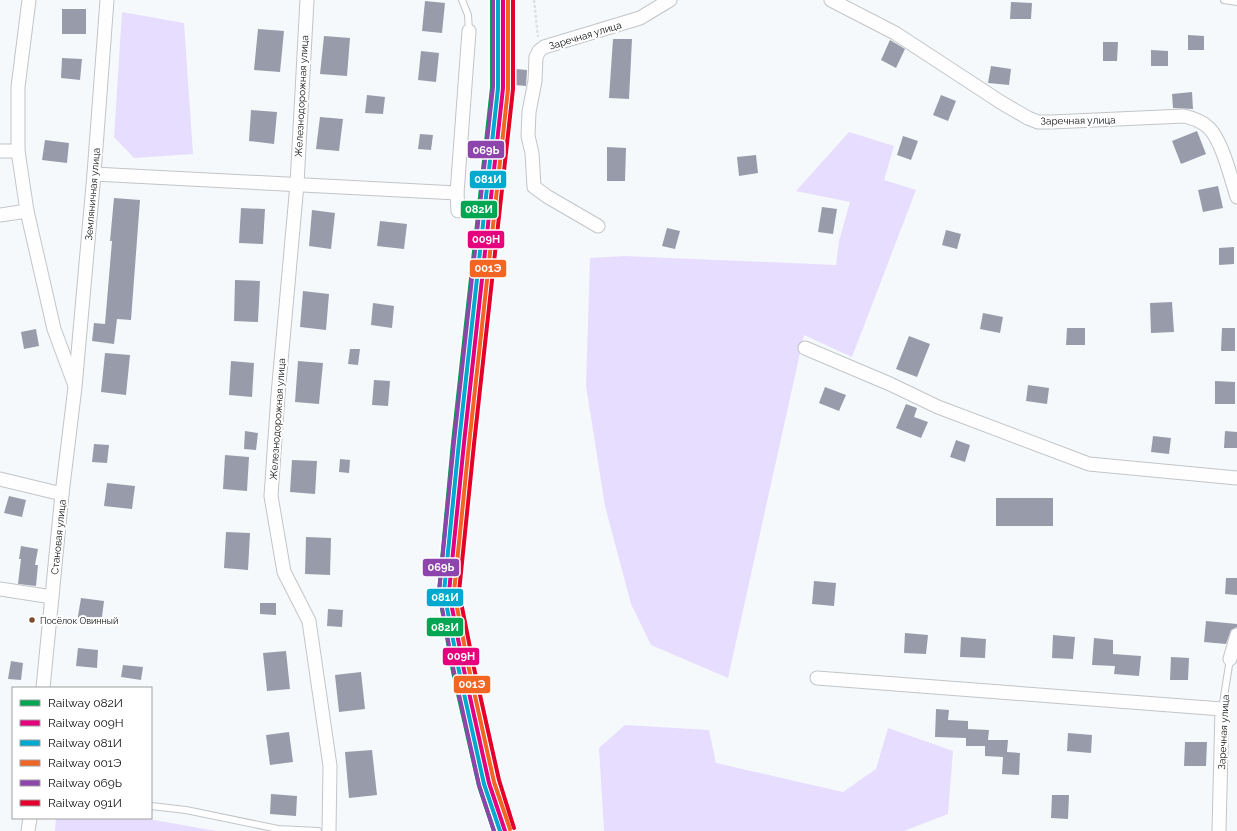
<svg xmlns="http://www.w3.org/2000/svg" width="1237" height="831" font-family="Raleway,sans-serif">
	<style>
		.green { fill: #e7ddfe }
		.building { fill: #989caa }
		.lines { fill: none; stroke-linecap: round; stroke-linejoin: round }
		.service-casing { stroke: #c2c5c7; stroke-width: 8 }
		.minor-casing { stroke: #c2c5c7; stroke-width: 15 }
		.path { stroke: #dfe0e2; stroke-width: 2.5; stroke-dasharray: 3 2; stroke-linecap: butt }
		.service { stroke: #fefeff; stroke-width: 6 }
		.minor { stroke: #fefeff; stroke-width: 13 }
		.rail-1-casing { stroke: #fff; stroke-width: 7 }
		.rail-2-casing { stroke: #fff; stroke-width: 7 }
		.rail-3-casing { stroke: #fff; stroke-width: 7 }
		.rail-4-casing { stroke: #fff; stroke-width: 7 }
		.rail-5-casing { stroke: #fff; stroke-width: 7 }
		.rail-6-casing { stroke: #fff; stroke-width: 7 }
		.rail-1 { stroke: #00a651; stroke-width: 4 }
		.rail-2 { stroke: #e5007d; stroke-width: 4 }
		.rail-3 { stroke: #00a9ce; stroke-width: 4 }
		.rail-4 { stroke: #f26522; stroke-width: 4 }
		.rail-5 { stroke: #8e44ad; stroke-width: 4 }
		.rail-6 { stroke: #e4002b; stroke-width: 4 }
		.bus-dot { fill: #7a4b2a; stroke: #fff; stroke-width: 1.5 }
		.labels { text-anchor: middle; stroke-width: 4; stroke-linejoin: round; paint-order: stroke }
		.bus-label { font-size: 9px; fill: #0d0f11; stroke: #fff; text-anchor: start }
		.street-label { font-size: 10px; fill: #0d0f11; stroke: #fff }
		.line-badge { stroke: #fff; stroke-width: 1.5 }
		.badge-label { font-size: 11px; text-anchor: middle; font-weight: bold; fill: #fff }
	</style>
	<rect width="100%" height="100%" fill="#f6f9fc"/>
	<g class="green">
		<polygon points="122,12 184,23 193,154 134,158 114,137"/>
		<polygon points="849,132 894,146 884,180 916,190 852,357 804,335 728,678 651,645 631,604 605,506 586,386 590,258 625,256 836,265 839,241 850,202 796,191"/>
		<polygon points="625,725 709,730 716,763 843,792 876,769 888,728 953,751 948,814 904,831 604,831 599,748"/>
		<polygon points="56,818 143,818 216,831 55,831"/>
	</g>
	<g class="building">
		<polygon points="425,1 445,3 442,33 422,31"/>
		<polygon points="1011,2 1032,3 1031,19 1010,19"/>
		<rect x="62" y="9" width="24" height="25"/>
		<polygon points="258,29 284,31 280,72 254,70"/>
		<polygon points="1188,35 1204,36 1204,50 1188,50"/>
		<polygon points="324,36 350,38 347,76 320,74"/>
		<polygon points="613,39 632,39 629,99 609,98"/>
		<polygon points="890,40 905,49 896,68 881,60"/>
		<polygon points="1103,42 1118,42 1117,61 1103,61"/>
		<polygon points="1151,50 1168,51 1168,66 1151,66"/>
		<polygon points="421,51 439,53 436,82 418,80"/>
		<polygon points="62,58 82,59 80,80 61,78"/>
		<polygon points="991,66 1011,69 1009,85 988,83"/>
		<polygon points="516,69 527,70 526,86 515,85"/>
		<polygon points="1192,92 1193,109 1173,108 1172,94"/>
		<polygon points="367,95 385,97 383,114 365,113"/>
		<polygon points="941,95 956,101 948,121 933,115"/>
		<polygon points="251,110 277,112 274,144 249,141"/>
		<polygon points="320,117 343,119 339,151 316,149"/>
		<polygon points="1197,131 1206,154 1181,164 1172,141"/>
		<polygon points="420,134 433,135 431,150 418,149"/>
		<polygon points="903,136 918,141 911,160 897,155"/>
		<polygon points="45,140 69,143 67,163 42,160"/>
		<polygon points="607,147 626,148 625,181 607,181"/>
		<polygon points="756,155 758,173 739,176 737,157"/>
		<polygon points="1218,186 1223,208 1203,212 1198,190"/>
		<polygon points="114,198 140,200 131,320 117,319 114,344 92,341 94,323 105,324 112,241 110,241"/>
		<polygon points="822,207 837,209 833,234 818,232"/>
		<polygon points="241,208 265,209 263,244 239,243"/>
		<polygon points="312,210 335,213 331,249 309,246"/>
		<polygon points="380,221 407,224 404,249 377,246"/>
		<polygon points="667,228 680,231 675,249 662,246"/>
		<polygon points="946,230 961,234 957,249 942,245"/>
		<polygon points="1234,247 1234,264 1219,265 1219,248"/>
		<polygon points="235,280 260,281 258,322 234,321"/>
		<polygon points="303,291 329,294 326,330 300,327"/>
		<polygon points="1172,302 1174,332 1151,333 1150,303"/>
		<polygon points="373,303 394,306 392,328 371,325"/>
		<polygon points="983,313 1003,317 1000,333 980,329"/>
		<polygon points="1067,328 1085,328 1085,345 1066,345"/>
		<polygon points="1222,328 1235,328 1235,351 1221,351"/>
		<polygon points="36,329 39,346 24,349 21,332"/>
		<polygon points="909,336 930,344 917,377 896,369"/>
		<polygon points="350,349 360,349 358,365 348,364"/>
		<polygon points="105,353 130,355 126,395 101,392"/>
		<polygon points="231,361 254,363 252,397 229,395"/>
		<polygon points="298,361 323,363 319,404 295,402"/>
		<polygon points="374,380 390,381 388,406 372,405"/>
		<polygon points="1215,381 1235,382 1235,404 1215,404"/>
		<polygon points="1028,385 1049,388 1047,404 1026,401"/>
		<polygon points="825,387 846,395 839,411 819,403"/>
		<polygon points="906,404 917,408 914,417 928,422 921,438 896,428"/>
		<polygon points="245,431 258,433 256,450 244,449"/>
		<polygon points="1225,431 1237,432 1237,448 1224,448"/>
		<polygon points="1153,436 1171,438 1169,454 1151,452"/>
		<polygon points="956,440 970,445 965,462 950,457"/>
		<polygon points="94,444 109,445 107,463 92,462"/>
		<polygon points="225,455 249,457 247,491 223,489"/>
		<polygon points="340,459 350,460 349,473 339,472"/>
		<polygon points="292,460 317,461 315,494 290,492"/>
		<polygon points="107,483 135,486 132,509 104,506"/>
		<polygon points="9,496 26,500 22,517 4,513"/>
		<rect x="996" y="498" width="57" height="28"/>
		<polygon points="226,532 250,533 248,570 224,568"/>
		<polygon points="306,537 331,538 330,575 305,574"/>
		<polygon points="21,546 38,549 35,565 38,565 36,586 18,584 21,559 19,559"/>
		<polygon points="1226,578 1237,578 1237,595 1225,594"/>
		<polygon points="814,581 836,583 834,606 812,604"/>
		<polygon points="81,598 104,601 101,625 77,622"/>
		<polygon points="260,603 276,603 276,615 260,614"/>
		<polygon points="328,609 343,610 342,627 327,626"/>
		<polygon points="1206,621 1237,624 1237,627 1231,630 1226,644 1204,642"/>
		<polygon points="905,633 928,635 926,654 904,653"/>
		<polygon points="1053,635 1075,637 1073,659 1052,658"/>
		<polygon points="961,637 986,639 985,658 960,657"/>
		<polygon points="1094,638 1113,640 1113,654 1141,656 1139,676 1114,674 1115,666 1092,665"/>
		<polygon points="78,648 98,650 97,668 76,666"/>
		<polygon points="286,651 290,689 267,691 263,653"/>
		<polygon points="1171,657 1189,658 1188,680 1170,680"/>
		<polygon points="11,661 23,663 21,680 8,679"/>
		<polygon points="123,665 143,667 141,680 121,677"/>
		<polygon points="361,672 365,709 339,712 335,675"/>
		<polygon points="936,709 949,710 948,720 968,721 968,729 989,730 988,740 1008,740 1007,752 1020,753 1019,775 1002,774 1003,757 985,756 985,746 966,746 966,738 935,737"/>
		<polygon points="289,732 293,762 270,765 266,735"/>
		<polygon points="1068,733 1092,735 1091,753 1067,751"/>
		<polygon points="1185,742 1207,742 1206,766 1184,766"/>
		<polygon points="372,750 377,795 349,798 345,752"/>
		<polygon points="271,794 297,796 296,816 270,814"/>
		<polygon points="1052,795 1069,795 1068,819 1051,818"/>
	</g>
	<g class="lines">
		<g class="service-casing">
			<g id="service">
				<polyline points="462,0 468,15 469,31"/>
				<polyline points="1224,0 1237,2"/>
				<polyline points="1222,709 1230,659"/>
				<polyline points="151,806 186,810 278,829 318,831"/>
			</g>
		</g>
		<g class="minor-casing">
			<g id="minor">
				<polyline points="307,0 297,184 278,395 271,496 284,572 309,621 330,766 329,831"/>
				<path d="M 831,0 L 895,33 L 1002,103 L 1028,118 L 1038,122 L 1051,122 L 1184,116 C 1193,118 1202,121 1209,128 C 1222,141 1231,178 1237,197"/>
				<polyline points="0,151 18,151 27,211 54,329 74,383"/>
				<polyline points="18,151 18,87 29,0"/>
				<polyline points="94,174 457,193 458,211"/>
				<polyline points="457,193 469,31"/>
				<polyline points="0,215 27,211"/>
				<polyline points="598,226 548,197 534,187 532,153 528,136 529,112 535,81 536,57 539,51 544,47 640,18 670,0"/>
				<polyline points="805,348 890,384 938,407 1089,464 1237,478"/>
				<polyline points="0,479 62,494"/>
				<polyline points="0,589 52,597"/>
				<polyline points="1230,659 1237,635"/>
				<polyline points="817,678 1222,709 1219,831"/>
				<polyline points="43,688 62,494 75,387 94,174 107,0"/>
				<polyline points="28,831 30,818"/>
			</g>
		</g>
		<polyline class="path" points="534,0 538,37"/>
		<use href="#service" class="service"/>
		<use href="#minor" class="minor"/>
		<g class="rail-1-casing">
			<polyline id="rail-1" points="492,0 492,87 453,442 439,592 453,672 479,786 494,831"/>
		</g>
		<g class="rail-2-casing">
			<polyline id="rail-2" points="503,0 503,88 464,443 449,592 464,670 489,783 505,831"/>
		</g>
		<g class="rail-3-casing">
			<polyline id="rail-3" points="498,0 498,88 459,442 444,592 459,671 484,784 500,831"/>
		</g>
		<g class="rail-4-casing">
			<polyline id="rail-4" points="508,0 508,89 469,444 454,592 469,669 494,782 510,829"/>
		</g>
		<g class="rail-5-casing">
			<polyline id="rail-5" points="493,0 493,87 454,442 439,592 454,672 479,785 494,831"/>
		</g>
		<g class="rail-6-casing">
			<polyline id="rail-6" points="513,0 513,89 474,444 459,592 474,668 499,780 514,828"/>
		</g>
		<use href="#rail-1" class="rail-1"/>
		<use href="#rail-2" class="rail-2"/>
		<use href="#rail-3" class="rail-3"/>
		<use href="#rail-4" class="rail-4"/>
		<use href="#rail-5" class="rail-5"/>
		<use href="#rail-6" class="rail-6"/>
	</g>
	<circle class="bus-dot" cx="32" cy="620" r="3.5"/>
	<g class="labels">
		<g class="bus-label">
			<text x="40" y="624">Посёлок Овинный</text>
		</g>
		<g class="street-label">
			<text transform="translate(585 35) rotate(-17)" y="4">Заречная улица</text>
			<text transform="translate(301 96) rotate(-87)" y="4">Железнодорожная улица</text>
			<text transform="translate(1078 120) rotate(-1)" y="4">Заречная улица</text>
			<text transform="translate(92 194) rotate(-85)" y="4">Земляничная улица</text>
			<text transform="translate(277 419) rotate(-86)" y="4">Железнодорожная улица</text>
			<text transform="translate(58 537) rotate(-84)" y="4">Становая улица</text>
			<text transform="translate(1223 732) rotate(-87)" y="4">Заречная улица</text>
		</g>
	</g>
	<g class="line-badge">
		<rect x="467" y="140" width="38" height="19" rx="4" fill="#8e44ad"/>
		<rect x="469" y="170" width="38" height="19" rx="4" fill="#00a9ce"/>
		<rect x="460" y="200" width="38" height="19" rx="4" fill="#00a651"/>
		<rect x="467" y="230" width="38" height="19" rx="4" fill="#e5007d"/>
		<rect x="469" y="259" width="38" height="19" rx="4" fill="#f26522"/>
		<rect x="422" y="558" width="38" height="19" rx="4" fill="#8e44ad"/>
		<rect x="426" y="588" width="38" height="19" rx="4" fill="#00a9ce"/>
		<rect x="426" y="617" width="38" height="20" rx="4" fill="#00a651"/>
		<rect x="442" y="647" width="38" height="19" rx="4" fill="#e5007d"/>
		<rect x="453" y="675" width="38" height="19" rx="4" fill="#f26522"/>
	</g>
	<g class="badge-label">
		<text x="486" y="154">069Ь</text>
		<text x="488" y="183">081И</text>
		<text x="479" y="213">082И</text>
		<text x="486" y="243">009Н</text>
		<text x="488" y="272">001Э</text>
		<text x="441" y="571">069Ь</text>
		<text x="445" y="601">081И</text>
		<text x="445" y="631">082И</text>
		<text x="461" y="660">009Н</text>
		<text x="472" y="688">001Э</text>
	</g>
	<rect x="12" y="687" width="140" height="132" fill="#ffffff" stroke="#9e9fa0"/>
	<rect x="20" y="700" width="20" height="6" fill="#00a651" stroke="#9e9fa0"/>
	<text x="48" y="707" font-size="12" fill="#0d0f11">Railway 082И</text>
	<rect x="20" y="720" width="20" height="6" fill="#e5007d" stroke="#9e9fa0"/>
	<text x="48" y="727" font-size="12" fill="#0d0f11">Railway 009Н</text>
	<rect x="20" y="740" width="20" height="6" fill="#00a9ce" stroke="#9e9fa0"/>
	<text x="48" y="747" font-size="12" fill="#0d0f11">Railway 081И</text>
	<rect x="20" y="760" width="20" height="6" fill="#f26522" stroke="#9e9fa0"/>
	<text x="48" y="767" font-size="12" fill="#0d0f11">Railway 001Э</text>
	<rect x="20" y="780" width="20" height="6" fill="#8e44ad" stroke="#9e9fa0"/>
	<text x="48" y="787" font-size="12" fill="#0d0f11">Railway 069Ь</text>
	<rect x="20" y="800" width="20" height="6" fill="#e4002b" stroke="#9e9fa0"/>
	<text x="48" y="807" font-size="12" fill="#0d0f11">Railway 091И</text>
</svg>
